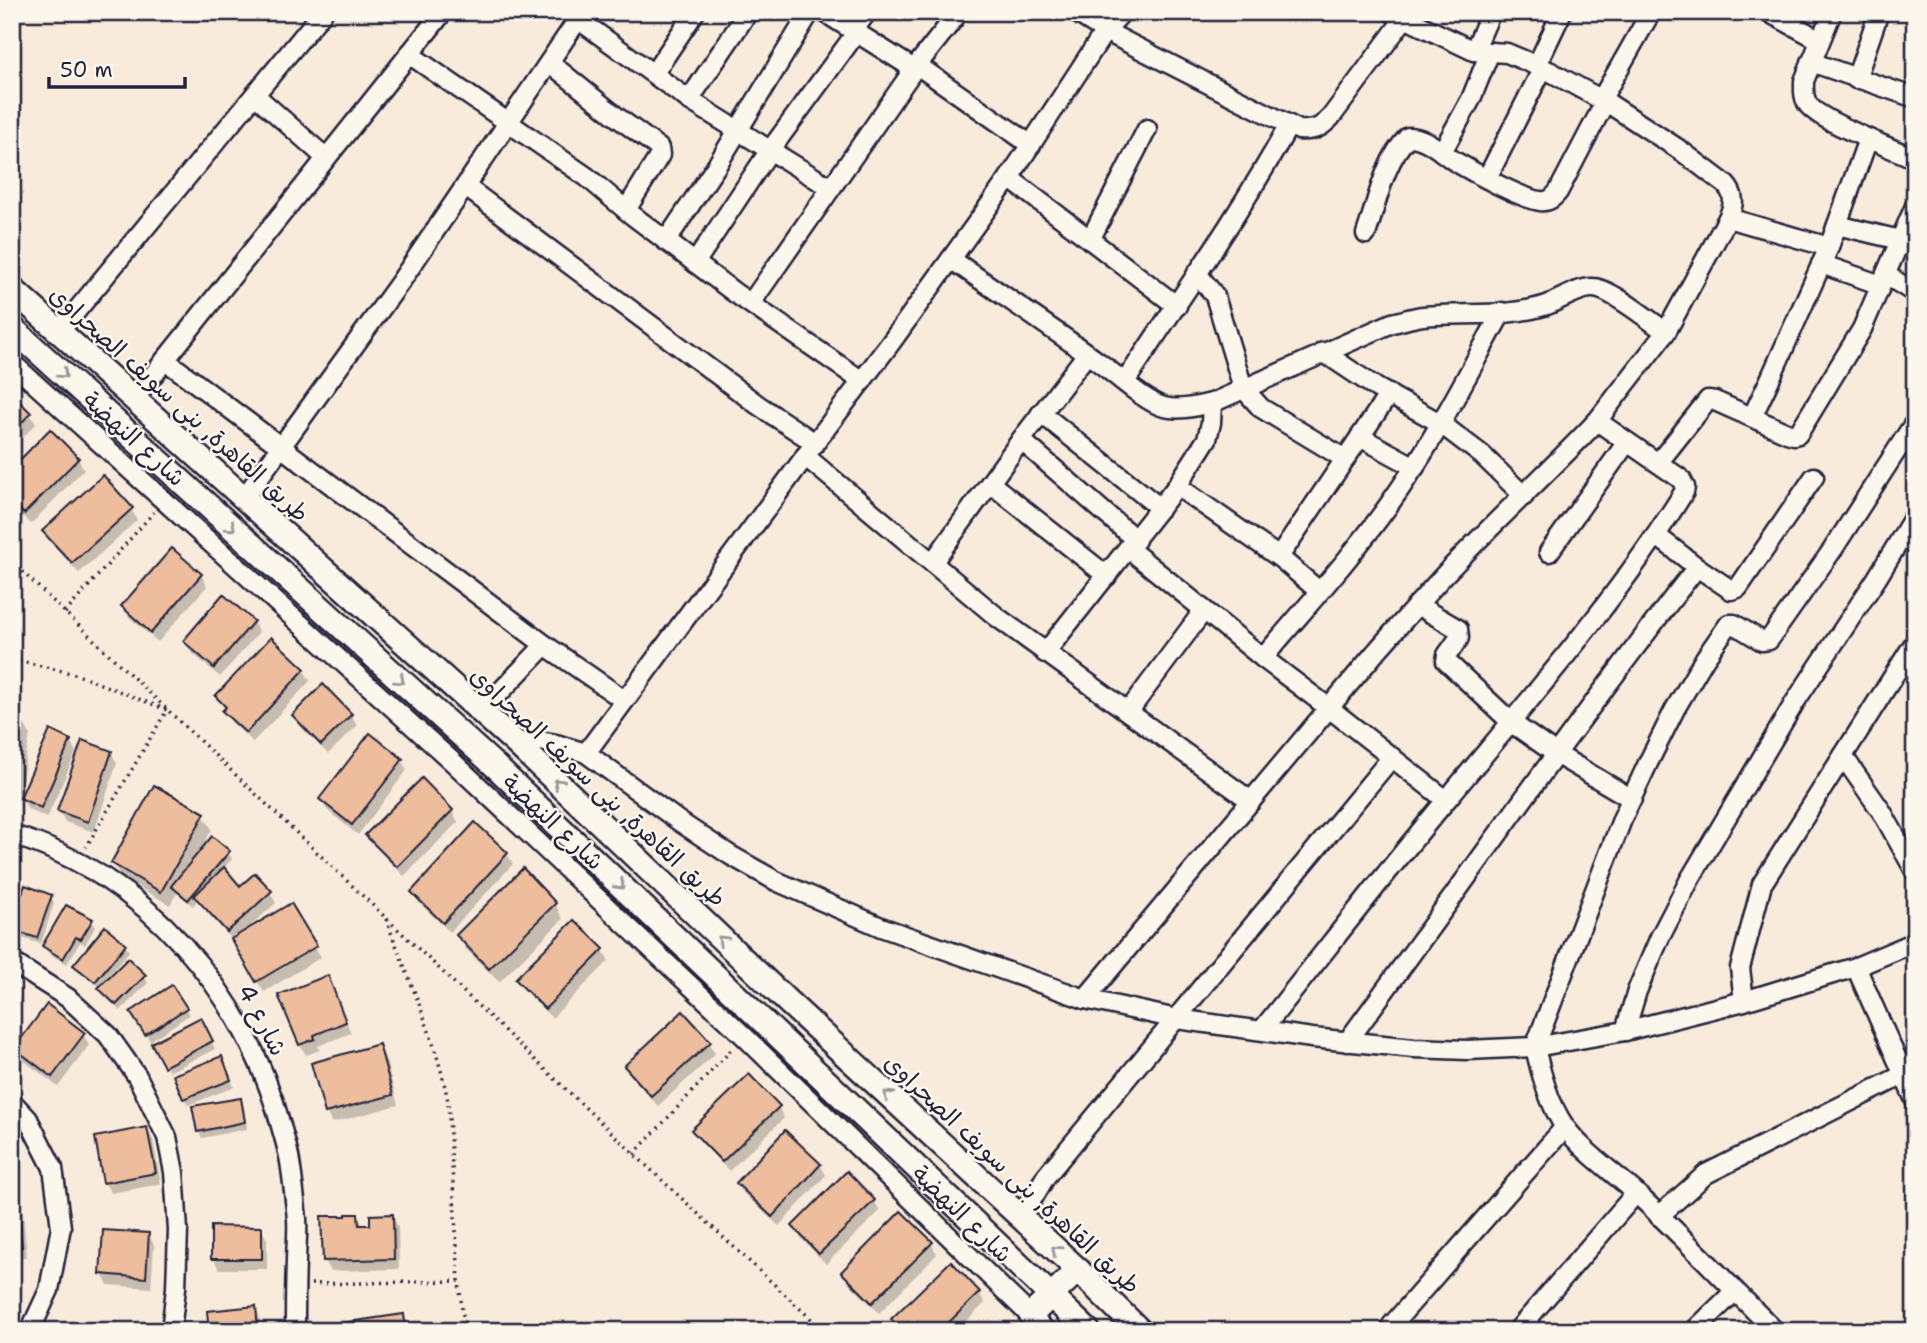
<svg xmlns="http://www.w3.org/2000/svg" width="1927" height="1343" font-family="'Shantell Sans','Playpen Sans Arabic',sans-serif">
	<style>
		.shadow { fill: #0003 }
		.building { fill: #edbd9d; stroke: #22223b; stroke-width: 2 }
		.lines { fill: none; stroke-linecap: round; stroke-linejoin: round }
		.minor-casing { stroke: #22223b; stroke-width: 23 }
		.major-casing { stroke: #22223b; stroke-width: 28 }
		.path { stroke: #22223b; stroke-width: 3.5; stroke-dasharray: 2 5; stroke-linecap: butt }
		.minor { stroke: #fbf7ec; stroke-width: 18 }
		.major { stroke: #fbf7ec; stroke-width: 23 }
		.oneway { stroke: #99979c }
		.labels { text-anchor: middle; stroke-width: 5; stroke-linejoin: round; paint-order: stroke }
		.street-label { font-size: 24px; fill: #22223b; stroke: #fbf7ec }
	</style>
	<rect width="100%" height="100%" fill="#f8ebdc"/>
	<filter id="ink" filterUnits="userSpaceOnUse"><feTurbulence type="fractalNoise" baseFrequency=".0143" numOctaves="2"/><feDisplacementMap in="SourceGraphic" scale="14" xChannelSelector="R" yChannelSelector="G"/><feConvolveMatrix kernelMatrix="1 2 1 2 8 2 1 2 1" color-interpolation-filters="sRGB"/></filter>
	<g filter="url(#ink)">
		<g class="shadow">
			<polygon points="12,400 30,414 36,424 12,448"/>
			<polygon points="78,459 84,469 31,524 12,505 12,470"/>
			<polygon points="131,509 137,520 79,573 50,542 44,531"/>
			<polygon points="201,575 207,586 158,642 129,617 123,606"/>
			<polygon points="253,622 259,632 220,677 191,652 185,641"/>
			<polygon points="271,639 304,670 310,681 253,742 231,722 225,711 226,710 217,696"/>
			<polygon points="294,715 351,715 357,726 328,754 300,726"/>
			<polygon points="12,718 21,719 30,734 15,819 12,818"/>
			<polygon points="70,741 76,752 47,818 28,809 22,798"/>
			<polygon points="111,753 117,763 94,832 65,822 59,811"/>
			<polygon points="401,760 407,770 358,835 327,810 321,800"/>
			<polygon points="452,811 458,822 404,876 374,846 367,835"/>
			<polygon points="203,815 212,829 200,851 228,852 232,859 223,869 240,889 270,892 276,903 246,930 291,905 321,957 264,992 233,941 203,907 198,899 193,906 177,893 170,905 121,877 113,863"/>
			<polygon points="507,854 513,864 450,932 419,903 413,892"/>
			<polygon points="523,871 555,904 563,919 499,982 466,949 458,935"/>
			<polygon points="50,897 54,903 41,944 16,936 12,929"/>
			<polygon points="92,920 95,927 85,945 80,942 67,964 48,953 44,946"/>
			<polygon points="574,922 603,951 609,961 552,1018 524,990 518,979"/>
			<polygon points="125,945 129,951 106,979 108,981 144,976 148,983 120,1011 104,995 100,987 79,971 75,965"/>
			<polygon points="327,977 333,988 351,1033 318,1046 320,1050 306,1055 300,1045 280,996"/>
			<polygon points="172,987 189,1015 150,1041 132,1012"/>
			<polygon points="12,989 16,991 22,1002 12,1024"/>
			<polygon points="200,1020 215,1049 169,1072 154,1044"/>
			<polygon points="83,1034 89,1045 58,1087 22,1059 16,1048"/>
			<polygon points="709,1043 715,1054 658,1106 632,1077 626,1066"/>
			<polygon points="379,1046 385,1057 398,1105 332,1123 326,1112"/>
			<polygon points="225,1064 234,1087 188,1105 184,1098"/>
			<polygon points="240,1100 244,1107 247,1129 202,1138 198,1131"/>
			<polygon points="778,1107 784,1118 729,1171 700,1141 694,1130"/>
			<polygon points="146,1129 153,1140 161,1184 111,1193 105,1183 97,1139"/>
			<polygon points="820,1165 826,1175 779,1226 744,1194 738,1183"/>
			<polygon points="12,1201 17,1201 23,1212 27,1257 12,1258"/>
			<polygon points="874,1201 880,1211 826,1264 800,1237 794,1226"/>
			<polygon points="357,1215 364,1227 372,1227 392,1216 398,1226 399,1269 331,1271 325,1261"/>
			<polygon points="261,1229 267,1239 267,1269 219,1269 213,1258"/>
			<polygon points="148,1234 154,1245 151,1288 108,1285 102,1274"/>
			<polygon points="931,1243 937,1254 879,1313 849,1283 843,1273"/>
			<polygon points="979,1293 985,1303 957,1331 900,1331 894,1320"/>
			<polygon points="255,1308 259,1315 261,1331 211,1331"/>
			<polygon points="403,1316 410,1331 330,1331"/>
		</g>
		<g class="building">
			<polygon points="12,398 16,402 18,400 31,413 12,432"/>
			<polygon points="50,429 79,458 24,514 12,502 12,468"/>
			<polygon points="103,475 133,508 72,563 42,531"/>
			<polygon points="172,548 202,574 151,633 121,606"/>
			<polygon points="223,594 254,621 214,668 183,641"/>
			<polygon points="271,637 305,669 246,733 222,711 226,707 215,696"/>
			<polygon points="323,684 352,714 321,745 292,715"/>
			<polygon points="12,716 22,718 12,778"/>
			<polygon points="50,730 71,740 41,808 20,798"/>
			<polygon points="370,733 403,759 352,825 319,799"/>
			<polygon points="82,740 112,751 88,822 57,811"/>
			<polygon points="422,778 453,810 397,867 365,835"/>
			<polygon points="154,785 205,813 161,892 111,863"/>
			<polygon points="475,822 508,853 443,923 411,892"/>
			<polygon points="212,836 230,851 188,900 171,886"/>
			<polygon points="224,867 240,886 255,873 272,891 227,932 194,896"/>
			<polygon points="523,868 556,903 489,969 456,935"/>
			<polygon points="25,885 52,895 37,938 12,930 12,923"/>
			<polygon points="291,903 317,946 256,982 231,939"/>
			<polygon points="66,905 93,919 81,939 76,937 63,959 42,946"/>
			<polygon points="574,920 604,949 545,1009 515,979"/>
			<polygon points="105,926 126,944 95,982 73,965"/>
			<polygon points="128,958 146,975 116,1005 98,988"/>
			<polygon points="328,975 346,1022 314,1035 315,1039 299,1045 278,995"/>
			<polygon points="172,985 187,1008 145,1035 130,1012"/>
			<polygon points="47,1004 85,1033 52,1077 14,1048"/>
			<polygon points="683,1011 711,1042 651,1096 624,1066"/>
			<polygon points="201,1017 213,1041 164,1067 151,1043"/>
			<polygon points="379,1044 393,1095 325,1113 311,1063"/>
			<polygon points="222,1056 231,1080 183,1099 173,1075"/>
			<polygon points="749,1074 780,1106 722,1162 691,1130"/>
			<polygon points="241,1098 245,1122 197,1132 192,1106"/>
			<polygon points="147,1127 156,1173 103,1183 95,1137"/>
			<polygon points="785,1130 821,1164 772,1217 736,1183"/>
			<polygon points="847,1171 875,1200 819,1254 792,1226"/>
			<polygon points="18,1199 22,1247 12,1247 12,1200"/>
			<polygon points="901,1211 933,1242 872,1303 841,1272"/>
			<polygon points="346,1214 358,1214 359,1225 370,1225 370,1215 393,1214 394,1259 323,1261 321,1216 346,1216"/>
			<polygon points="211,1226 262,1227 262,1259 211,1259"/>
			<polygon points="103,1230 149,1233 146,1278 100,1274"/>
			<polygon points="951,1261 980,1292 940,1331 902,1331 891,1319"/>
			<polygon points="256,1306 258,1331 209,1331 207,1311"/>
			<polygon points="404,1314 406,1331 328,1331 327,1325"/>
		</g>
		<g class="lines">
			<g class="minor-casing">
				<g id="minor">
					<polyline points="824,12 914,69"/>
					<path d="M 1075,12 L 1105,31 L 1299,130 C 1314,131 1321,128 1331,117 L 1404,19"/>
					<polyline points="1768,12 1820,40"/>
					<path d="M 1832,12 L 1804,81 C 1804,89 1803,96 1807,103 C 1817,121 1893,148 1915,159"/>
					<polyline points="579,20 689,100 831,188"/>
					<polyline points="853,31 867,12"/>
					<polyline points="1474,51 1491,12"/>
					<polyline points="409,54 587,177 632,215 735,293 862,381"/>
					<polyline points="1811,62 1915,98"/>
					<polyline points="550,63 617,117 659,148 660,155 626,210"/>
					<polyline points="917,65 1031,145"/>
					<polyline points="1537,65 1562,12"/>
					<polyline points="654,73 695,12"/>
					<polyline points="1856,79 1879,12"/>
					<polyline points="255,95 326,158"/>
					<polyline points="689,100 748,12"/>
					<polyline points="1601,100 1651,12"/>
					<polyline points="1442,152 1471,99 1490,52"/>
					<polyline points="1009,178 1177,306"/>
					<polyline points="1487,178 1543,68"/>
					<polyline points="466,187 758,405 815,443"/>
					<polyline points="1728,218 1829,247"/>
					<polyline points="1837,225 1900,240"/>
					<path d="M 1366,234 C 1377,203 1384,161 1408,137 C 1425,136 1442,153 1456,162 C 1473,172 1522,199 1540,201 C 1549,202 1553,198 1558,192 L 1605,102"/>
					<polyline points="1090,240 1147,129"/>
					<polyline points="666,241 717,165 810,12"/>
					<path d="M 951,259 C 999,293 1049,326 1097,361 C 1114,373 1145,402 1164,407 C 1180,411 1197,406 1212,403 L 1392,323 C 1402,321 1413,317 1423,316 C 1464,312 1507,318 1547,305 C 1560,300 1580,287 1593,288 C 1610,288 1650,321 1666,332"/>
					<polyline points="695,263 766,156 856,33"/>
					<polyline points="1821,264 1881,285"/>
					<polyline points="1197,273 1215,296 1243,388 1261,408 1345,459"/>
					<polyline points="1886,275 1915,293"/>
					<polyline points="751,303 914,69 959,12"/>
					<polyline points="59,332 323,12"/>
					<polyline points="1323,352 1377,388 1440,423 1482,455 1524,496"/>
					<polyline points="165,360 545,645"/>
					<polyline points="12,363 454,763 744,1036 1046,1331"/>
					<path d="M 1125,382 C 1181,297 1240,214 1289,125"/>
					<polyline points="134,399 443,12"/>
					<polyline points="1041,413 1160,508"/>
					<polyline points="1752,417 1771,377 1829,247 1868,139"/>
					<polyline points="1360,437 1415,467"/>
					<polyline points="1021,440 1136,540"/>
					<polyline points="805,456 997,617 1251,801"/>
					<polyline points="1658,463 1708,400 1715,401 1787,433 1794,435 1798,434 1862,329 1915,206"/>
					<polyline points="990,483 1107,576"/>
					<polyline points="1177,486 1279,557 1319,591"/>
					<polyline points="244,498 401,281 583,12"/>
					<polyline points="1129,549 1263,658 1329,708 1446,800"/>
					<polyline points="1549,552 1627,442"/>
					<polyline points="1279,557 1389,394"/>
					<polyline points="933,562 1021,440 1087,354"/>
					<polyline points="1697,567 1731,590 1738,588 1814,477"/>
					<polyline points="1417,605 1458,629 1459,638 1447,655 1446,661 1512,723 1556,754 1632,799"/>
					<polyline points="1045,653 1177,486 1207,439 1211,423 1212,403"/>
					<path d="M 1263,658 C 1305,608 1350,559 1388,506 C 1432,445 1466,377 1502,312"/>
					<polyline points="481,712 545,645 624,700"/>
					<polyline points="1128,712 1204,610"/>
					<polyline points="516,743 540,741 556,744 586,753 680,822 730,855 776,881 881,927 1085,999 1177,1019 1312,1038 1414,1048 1467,1050 1535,1047 1625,1031 1744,1001 1856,967 1915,942"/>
					<polyline points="586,753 815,443 892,341 1009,178 1105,31 1122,12"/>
					<polyline points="1843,756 1882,812 1915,871"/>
					<path d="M 12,835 C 145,874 246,994 281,1126 C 284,1137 288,1149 290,1162 C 293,1181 295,1200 297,1219 C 298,1233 296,1248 296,1262 C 295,1285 295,1308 295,1331"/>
					<polyline points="12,962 68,998 108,1035 137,1076 167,1137 174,1172 178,1230 176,1288 171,1331"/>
					<polyline points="1856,967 1915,1100"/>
					<path d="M 1085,999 L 1375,653 C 1398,627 1422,599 1446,573 C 1495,521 1548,473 1597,421"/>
					<polyline points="1744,1001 1740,968 1762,884 1915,642"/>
					<path d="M 1262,1030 C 1324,953 1384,874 1448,798 C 1530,699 1616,601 1684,492 L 1685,487 L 1681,479 L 1597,421 L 1666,332 L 1728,218 C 1734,205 1736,195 1725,184 L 1680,150 L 1611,105 L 1549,71 L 1507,53 L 1474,51 L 1392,12"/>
					<polyline points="1625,1031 1637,991 1660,937 1690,879 1795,702 1877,578 1915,515"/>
					<path d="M 1347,1042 C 1464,883 1576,722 1697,567 L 1657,536"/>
					<polyline points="12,1102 28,1119 53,1168 61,1227 49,1290 30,1331"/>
					<polyline points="1659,1216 1706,1174 1903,1075"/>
					<polyline points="1021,1218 1046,1176 1392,757"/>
					<polyline points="1391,1331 1392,1325 1565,1127"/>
					<polyline points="1517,1331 1636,1193"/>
					<polyline points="1694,1331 1735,1291"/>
					<path d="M 1775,1331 C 1729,1285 1683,1237 1635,1192 C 1612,1171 1583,1152 1565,1127 C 1549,1104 1541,1074 1535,1047 L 1623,817 L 1649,761 L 1675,709 L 1705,658 L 1729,624 L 1734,624 L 1762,641 L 1769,640 L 1833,549 L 1915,422"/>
				</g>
			</g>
			<g class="major-casing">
				<g id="major">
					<polyline points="12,289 516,743 788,1002 1078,1270 1140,1331"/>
					<polyline points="12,328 493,764 1088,1331"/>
					<polyline points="1031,1315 1078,1270"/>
				</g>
			</g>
			<g class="path">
				<polyline points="12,562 634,1154 824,1331"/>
				<polyline points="65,613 154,512"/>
				<polyline points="12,659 75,674 167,710 86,847"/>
				<path d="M 386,919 C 408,978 437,1040 448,1102 L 459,1281 L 462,1309 L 466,1331"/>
				<polyline points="634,1154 733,1048"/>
				<polyline points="311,1284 459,1281"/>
			</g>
			<use href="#minor" class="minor"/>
			<use href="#major" class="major"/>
		</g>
		<defs><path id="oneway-chevron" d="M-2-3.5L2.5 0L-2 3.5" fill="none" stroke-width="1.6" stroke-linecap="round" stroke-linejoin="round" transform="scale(1.75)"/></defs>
		<g class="oneway">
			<use href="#oneway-chevron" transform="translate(63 374) rotate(42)"/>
			<use href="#oneway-chevron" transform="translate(231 527) rotate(42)"/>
			<use href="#oneway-chevron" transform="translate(400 680) rotate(42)"/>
			<use href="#oneway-chevron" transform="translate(558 783) rotate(-136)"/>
			<use href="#oneway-chevron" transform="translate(620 885) rotate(44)"/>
			<use href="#oneway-chevron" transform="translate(722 940) rotate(-136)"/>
			<use href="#oneway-chevron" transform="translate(888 1095) rotate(-137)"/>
			<use href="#oneway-chevron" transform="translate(1056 1250) rotate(-138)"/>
		</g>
	</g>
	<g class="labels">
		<g class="street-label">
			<text transform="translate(179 404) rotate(42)" y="8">طريق القاهرة, بنى سويف الصحراوى</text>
			<text transform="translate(134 439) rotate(42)" y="8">شارع النهضة</text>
			<text transform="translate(598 787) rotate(43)" y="8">طريق القاهرة, بنى سويف الصحراوى</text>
			<text transform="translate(553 822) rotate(43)" y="8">شارع النهضة</text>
			<text transform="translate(262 1020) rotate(62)" y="8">شارع 4</text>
			<text transform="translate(1012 1174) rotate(43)" y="8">طريق القاهرة, بنى سويف الصحراوى</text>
			<text transform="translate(962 1214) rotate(44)" y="8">شارع النهضة</text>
		</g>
	</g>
	<rect width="1927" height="1343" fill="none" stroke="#fbf7ec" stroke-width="42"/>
	<rect x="21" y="21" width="1885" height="1301" fill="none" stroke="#22223b" stroke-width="2.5" filter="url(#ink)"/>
	<path d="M49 77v10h136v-10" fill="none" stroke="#22223b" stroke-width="3.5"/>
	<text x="60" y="77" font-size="21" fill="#22223b" stroke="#fbf7ec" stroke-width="5" paint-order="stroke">50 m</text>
</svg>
